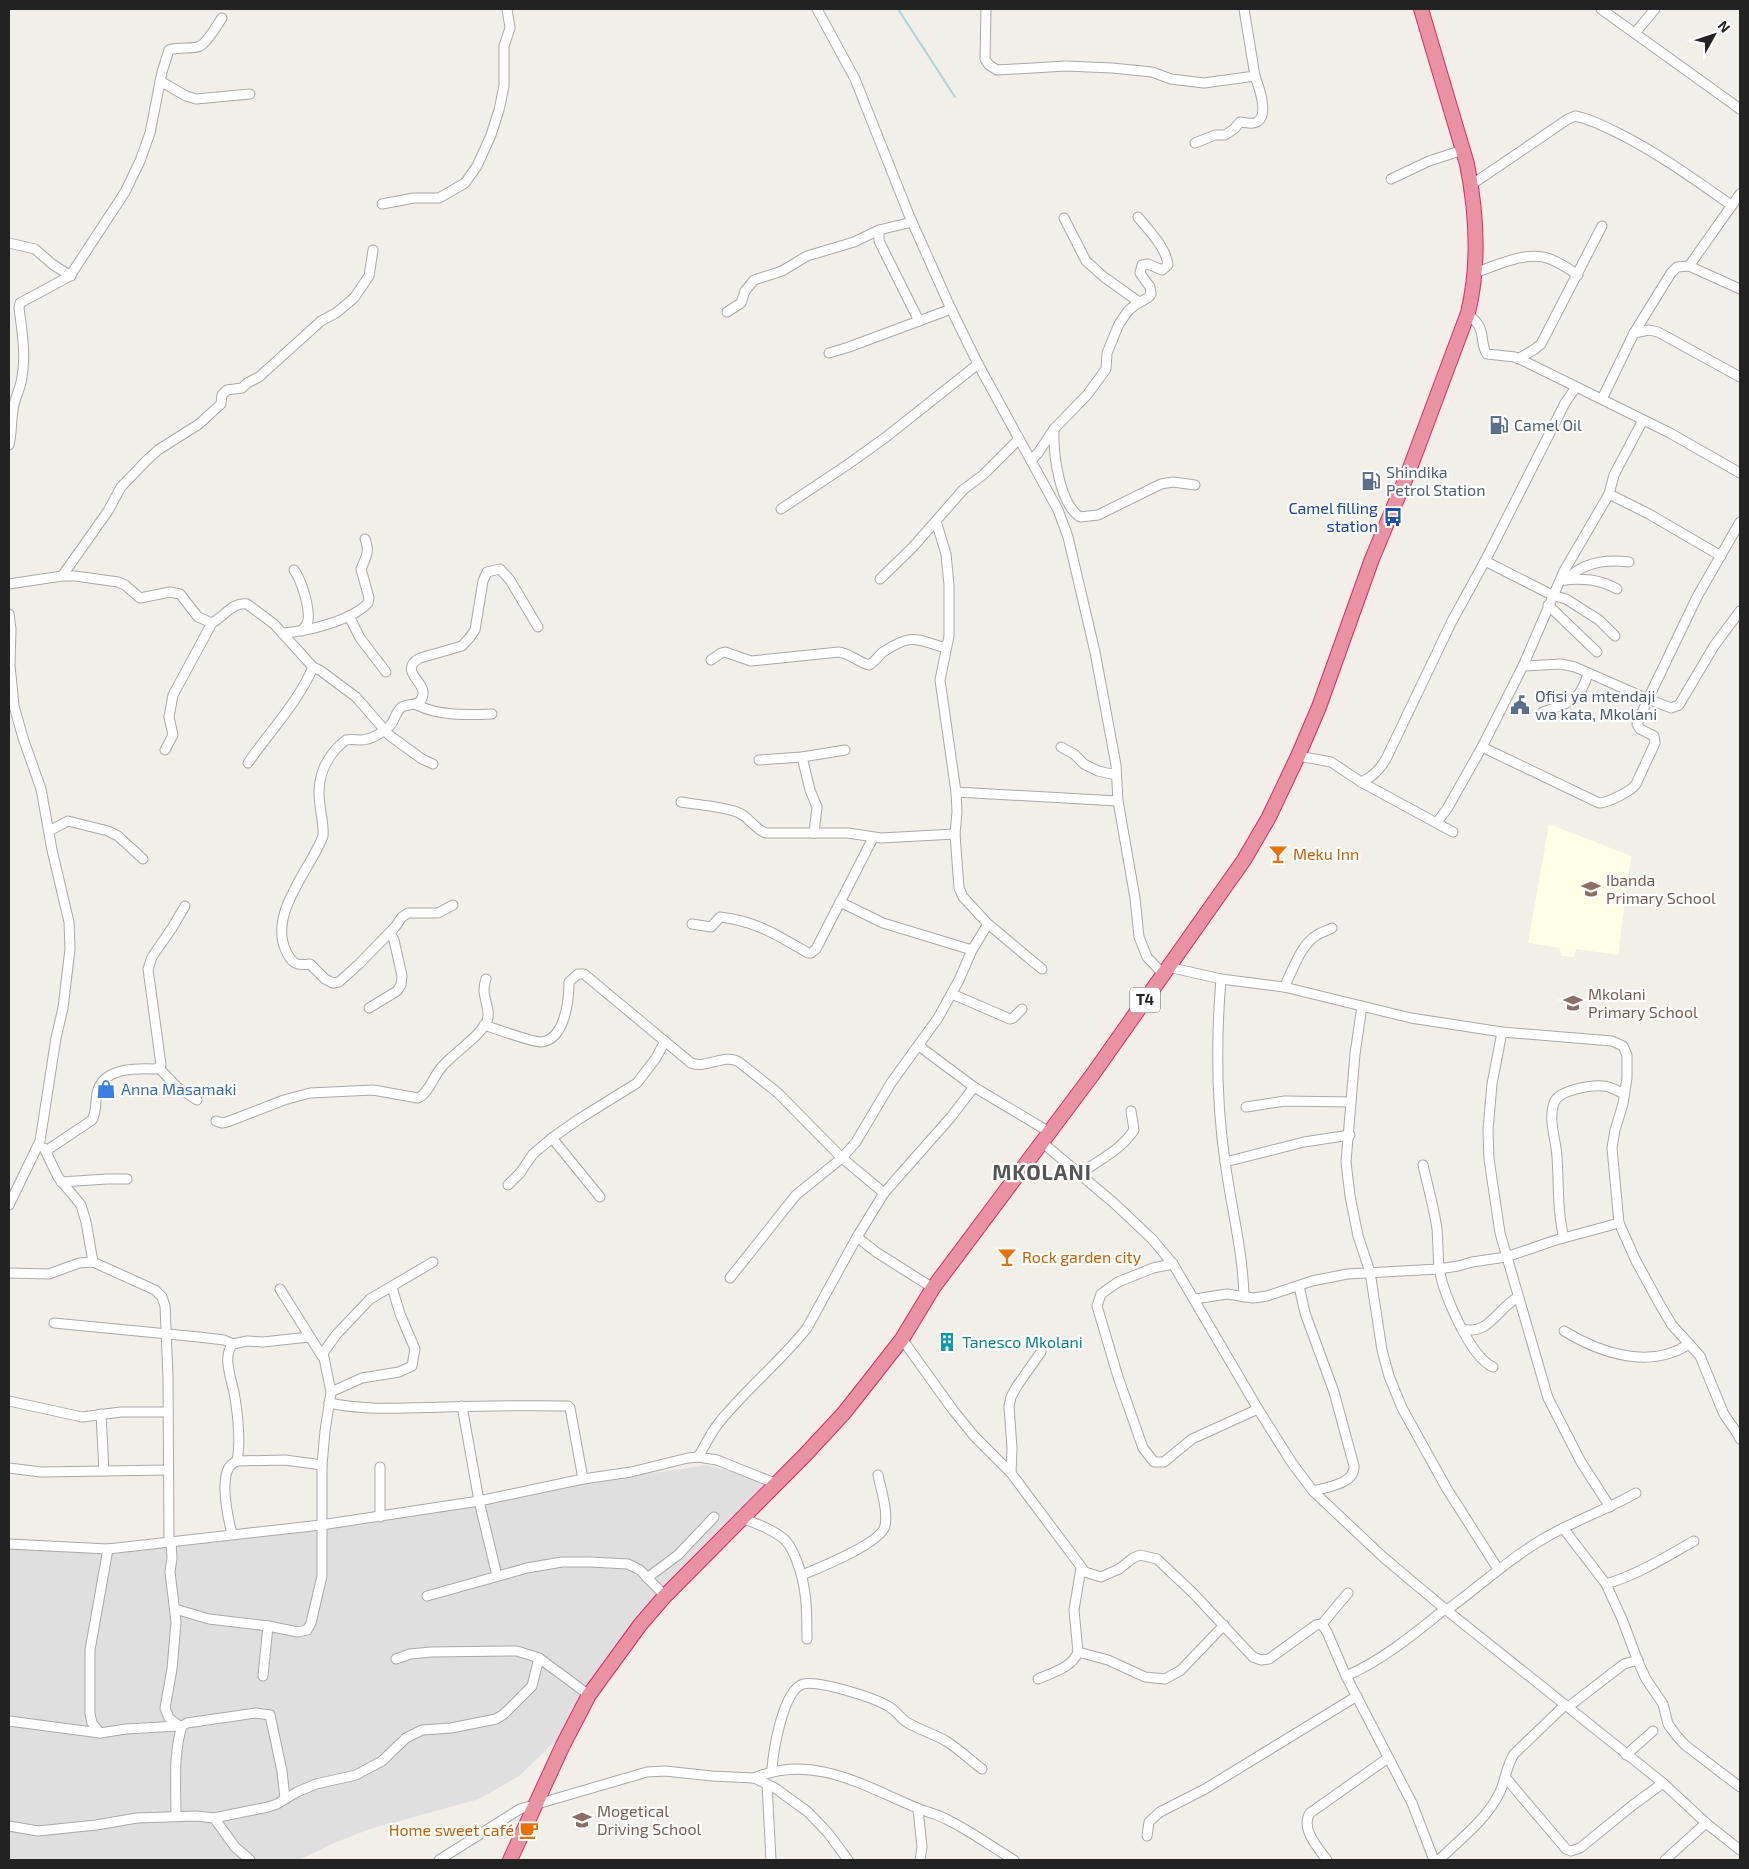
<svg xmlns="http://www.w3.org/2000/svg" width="1749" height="1869" font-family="'Exo 2',sans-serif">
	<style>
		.residential { fill: #e0dfdf }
		.education { fill: #ffffe5 }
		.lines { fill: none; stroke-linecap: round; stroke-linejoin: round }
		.stream { stroke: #aad3df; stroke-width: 2 }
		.minor-casing { stroke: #a9a9a9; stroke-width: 11 }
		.highway-casing { stroke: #dc2a67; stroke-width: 16 }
		.minor { stroke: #fff; stroke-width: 9 }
		.highway { stroke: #e892a2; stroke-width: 14 }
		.labels { text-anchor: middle; stroke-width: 4.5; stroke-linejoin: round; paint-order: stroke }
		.shield { fill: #fff; stroke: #646464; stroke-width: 1 }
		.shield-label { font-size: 15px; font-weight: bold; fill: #222 }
		.service-label { font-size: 16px; fill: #4e5e75; stroke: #fff; text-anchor: start }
		.transit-label { font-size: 16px; fill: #164399; stroke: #fff; text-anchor: end }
		.food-label { font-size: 16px; fill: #c56008; stroke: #fff; text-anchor: start }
		.education-label { font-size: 16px; fill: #785e54; stroke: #fff; text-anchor: start }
		.shop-label { font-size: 16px; fill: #366cbe; stroke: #fff; text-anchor: start }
		.culture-label { font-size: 16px; fill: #0d838f; stroke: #fff; text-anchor: start }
		.district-label { font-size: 21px; font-weight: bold; letter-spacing: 1px; fill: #555; stroke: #fff }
	</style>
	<rect width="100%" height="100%" fill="#f2efe9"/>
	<polygon class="residential" points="707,1465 777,1484 594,1681 556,1741 519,1776 479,1799 370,1829 334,1843 299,1860 9,1860 9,1544 70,1552 208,1539"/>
	<polygon class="education" points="1549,824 1631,856 1618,955 1576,949 1574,957 1561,956 1560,948 1528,943"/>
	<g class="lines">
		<polyline class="stream" points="898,9 955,97"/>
		<g class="minor-casing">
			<g id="minor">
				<polyline points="817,9 855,79 909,215 951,309 978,364 1058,510 1068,537 1095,652 1116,765 1118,801 1135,898 1139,937 1147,957 1163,974"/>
				<polyline points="986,9 985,59 989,65 997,70 1066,66 1112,68 1152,72 1171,79 1204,83 1255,76 1244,9"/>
				<polyline points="1601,9 1740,109"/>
				<polyline points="1635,33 1655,9"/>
				<polyline points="160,81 186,96 196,99 250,94"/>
				<path d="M 1195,143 L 1215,135 L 1225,135 L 1234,129 L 1240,122 C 1245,122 1252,125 1257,122 C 1269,115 1259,87 1255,76"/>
				<polyline points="1391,179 1429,161 1463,150"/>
				<path d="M 1471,185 L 1568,119 L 1575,116 C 1590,119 1604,126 1618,133 C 1658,153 1694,179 1731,205"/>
				<polyline points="382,204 414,198 439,198 465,183 477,166 491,135 499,110 504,86 504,46 510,28 507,9"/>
				<polyline points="1064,218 1086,261 1104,277 1139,302"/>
				<polyline points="879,230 879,241 919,321"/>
				<polyline points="9,243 35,249 52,264 71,276"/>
				<polyline points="1689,266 1740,194"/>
				<path d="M 1474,273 C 1496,266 1526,250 1550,259 C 1561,263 1569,269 1578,275"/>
				<polyline points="727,312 741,303 745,291 754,280 782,271 807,256 854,242 879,230 912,222"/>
				<path d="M 1468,313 C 1471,317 1476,321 1479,326 C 1484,335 1481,346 1487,354 L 1515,357 L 1528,363 L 1670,433 L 1740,473"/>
				<polyline points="1634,333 1649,330 1658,332 1740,377"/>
				<polyline points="829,353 849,347 951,309"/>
				<polyline points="1518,359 1535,349 1541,344 1602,226"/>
				<polyline points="1602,399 1634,333 1671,273 1677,267 1689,266 1740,289"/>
				<path d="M 1054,429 C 1053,453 1059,503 1080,517 L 1098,515 L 1161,484 L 1173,482 L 1195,485"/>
				<path d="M 9,445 C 12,433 11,422 13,410 C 14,399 21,388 22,377 C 26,354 22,331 19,308 L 20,303 L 70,276 L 125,192 L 140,161 L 150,133 L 162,72 L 169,50 C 180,46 192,50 200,46 C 207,43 217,25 222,18"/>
				<path d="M 1031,460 L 1038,453 L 1054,429 L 1087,395 L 1106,369 L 1107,353 L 1119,324 L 1128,311 L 1135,305 L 1149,297 L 1151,294 L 1150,287 L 1140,273 L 1142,265 L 1148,264 L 1162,270 L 1168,265 C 1166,247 1149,231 1138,217"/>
				<polyline points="1609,494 1649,514 1721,556"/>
				<polyline points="781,509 847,465 886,437 978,364"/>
				<polyline points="936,521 946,554 949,585 949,636 940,680 956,792 957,812 955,834 959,888 963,897 988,924 1042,969"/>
				<polyline points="1485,561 1552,595 1566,599 1599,620 1615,636"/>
				<path d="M 294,570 C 302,581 310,608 308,621 C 307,624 304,628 302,631"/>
				<polyline points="62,576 108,511 121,487 146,461 158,450 199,424 221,404 222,395 227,390 242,388 247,383 259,377 311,330 321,321 336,313 354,298 369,276 373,250"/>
				<polyline points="880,579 913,547 963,490 984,474 1019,439"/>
				<path d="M 1563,580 C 1583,578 1599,579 1617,589"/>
				<path d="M 1566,580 C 1583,562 1605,559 1629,562"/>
				<path d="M 9,584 L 62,576 L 75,576 L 118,582 L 125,585 L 140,598 L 170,592 L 180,594 L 198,617 L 212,623 C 225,616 232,602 247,604 L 274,624 L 313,667 L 321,671 L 356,697 L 389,735 L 422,759 L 433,764"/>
				<polyline points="1548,605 1597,652"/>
				<polyline points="9,614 11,629 10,665 14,706 23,738 41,789 52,850 69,922 70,949 63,1008 56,1038 40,1141 9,1205"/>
				<polyline points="349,616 360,638 386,672"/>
				<path d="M 284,633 C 308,631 351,621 368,603 L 369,598 L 361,569 C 366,557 370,552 365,539"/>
				<path d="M 711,660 L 721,653 L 725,652 L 751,661 L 839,652 C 851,654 858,662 869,665 C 875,662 878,656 883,652 C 912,633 915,639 946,648"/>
				<polyline points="1523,666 1561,664 1575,667 1648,699 1697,597 1740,522"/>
				<path d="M 417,705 C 439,716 467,715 492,714"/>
				<path d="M 1543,712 C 1570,702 1579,703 1588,674"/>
				<polyline points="1061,747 1074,754 1084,764 1098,771 1116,775"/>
				<path d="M 1482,747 L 1599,803 C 1607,803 1632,791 1636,784 L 1655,743 L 1654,736 L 1640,729 L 1637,724 L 1648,699 L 1671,708 L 1679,705 L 1714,646 L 1740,611"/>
				<polyline points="165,750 173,735 169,717 173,695 212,623"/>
				<polyline points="1298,756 1331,762 1361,782 1453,832"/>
				<polyline points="802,757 810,790 817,807 814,833"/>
				<polyline points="759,760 802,757 845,750"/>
				<path d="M 248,763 C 270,731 299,701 313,667"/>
				<path d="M 1361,782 C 1373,777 1379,770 1386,759 L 1452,621 L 1485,561 L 1565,403 L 1576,387"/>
				<polyline points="956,792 1118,801"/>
				<path d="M 681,802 C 699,805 720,806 737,812 C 749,816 755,830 766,833 L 848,833 L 881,838 L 955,834"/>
				<polyline points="1437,822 1447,809 1482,747 1523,666 1564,571 1609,494 1614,475 1643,420"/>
				<polyline points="49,831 68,821 108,831 118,836 143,859"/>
				<polyline points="840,902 883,923 972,950"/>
				<path d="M 453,905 L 438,913 L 408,913 L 402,917 L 395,927 L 359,964 L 339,982 L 333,983 L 325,979 L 310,964 C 297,966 292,964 286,951 C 268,913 311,869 323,836 C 324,825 321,816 320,805 C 316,779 325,756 346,740 C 352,739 356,740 361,740 C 371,740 386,731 392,723 C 395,718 397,710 402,707 C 411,702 421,708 423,694 C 425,682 398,670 420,658 L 462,646 L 470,637 L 475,630 L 483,581 L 487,572 L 500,569 L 510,580 L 538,627"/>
				<path d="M 692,924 L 711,927 L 720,917 C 756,921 777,935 808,953 L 811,953 L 816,949 L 873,838"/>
				<path d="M 1168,967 L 1221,979 L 1284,987 L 1411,1018 L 1502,1032 L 1612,1041 L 1623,1046 L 1627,1055 L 1627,1078 L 1623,1104 L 1615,1130 L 1612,1148 L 1619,1223 L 1636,1261 L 1659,1303 L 1672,1325 L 1700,1356 L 1723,1412 C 1728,1422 1736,1429 1740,1439"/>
				<path d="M 1221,979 C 1216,1040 1216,1100 1225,1161 C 1231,1207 1243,1251 1244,1297"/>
				<path d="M 1284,987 C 1293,971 1300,945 1317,935 C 1321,932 1327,931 1332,928"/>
				<polyline points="952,994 1010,1019 1013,1018 1022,1009"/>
				<polyline points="1362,1006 1355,1054 1346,1162 1350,1196 1358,1236 1370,1272 1382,1350 1389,1376 1402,1408 1447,1489 1498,1569"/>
				<polyline points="369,1008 397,991 401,985 402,976 394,940 390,933"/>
				<path d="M 484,1025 C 496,1029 532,1042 541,1042 C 565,1040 569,1000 569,982 L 578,974 L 584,974 L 691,1063 C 708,1069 724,1053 739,1062 L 778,1093 L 842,1158 L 884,1193"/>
				<polyline points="1502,1032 1492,1084 1488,1130 1489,1159 1500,1233 1548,1398 1581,1462 1610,1507"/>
				<polyline points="919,1046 974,1087 1051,1133"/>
				<polyline points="159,1068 177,1087 197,1100"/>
				<polyline points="1246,1107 1285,1101 1351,1102"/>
				<path d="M 216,1121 L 222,1123 L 227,1122 L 284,1100 L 310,1093 L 373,1090 L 418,1098 C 429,1093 433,1077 441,1068 C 453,1053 480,1037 487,1021 C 491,1011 484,1000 484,990 C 484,987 485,982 486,979"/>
				<polyline points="552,1138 600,1197"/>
				<polyline points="1043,1143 1115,1204 1152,1239 1173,1264 1258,1409 1292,1463 1313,1491 1383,1557 1445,1609 1663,1783 1706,1823 1740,1850"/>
				<polyline points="44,1148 58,1177 81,1205 86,1222 93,1262"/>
				<path d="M 46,1151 L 92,1120 C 97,1111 95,1103 97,1093 C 102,1068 135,1068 156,1069 L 161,1065 L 148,969 L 152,957 L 172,928 L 185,906"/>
				<polyline points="1225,1162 1304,1142 1350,1135"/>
				<path d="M 1423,1165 C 1428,1187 1434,1208 1437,1229 C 1438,1242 1438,1255 1439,1268 C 1443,1293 1470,1357 1493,1367"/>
				<path d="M 1079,1174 C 1098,1161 1121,1150 1134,1130 L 1131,1111"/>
				<polyline points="61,1182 107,1179 127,1179"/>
				<polyline points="508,1185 520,1173 533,1154 552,1138 579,1119 637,1083 656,1058 665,1041"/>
				<polyline points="857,1237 876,1252 933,1288"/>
				<path d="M 1564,1238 C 1557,1211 1559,1184 1557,1157 C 1556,1139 1548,1121 1554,1103 C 1558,1090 1591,1085 1603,1086 C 1610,1086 1618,1091 1624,1094"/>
				<polyline points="1173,1264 1153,1268 1118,1282 1101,1294 1097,1306 1118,1377 1143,1448 1154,1462 1164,1462 1192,1439 1258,1409"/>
				<polyline points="9,1273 49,1274 79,1263 93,1262 155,1290 162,1297 165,1306 168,1377 169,1541"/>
				<polyline points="730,1278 796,1195 842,1158 856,1142 891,1083 938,1018 959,980 972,950 988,924"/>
				<path d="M 1299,1286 L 1305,1313 L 1334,1392 L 1354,1466 C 1355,1484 1327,1487 1313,1491"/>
				<polyline points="280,1289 322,1356"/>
				<polyline points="1195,1299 1227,1294 1253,1298 1267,1296 1312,1281 1347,1274 1439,1269 1458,1266 1472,1262 1506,1257 1556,1240 1619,1223"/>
				<polyline points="54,1323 199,1337 224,1340 233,1344"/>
				<path d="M 1463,1329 C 1488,1336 1497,1309 1518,1297"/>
				<path d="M 1564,1331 C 1600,1353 1650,1370 1689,1344"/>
				<polyline points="902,1339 953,1410 975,1437 1011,1473 1085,1572 1101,1577 1119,1569 1133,1558 1140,1555 1157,1559 1193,1593 1253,1657 1261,1660 1269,1659 1316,1625 1322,1624 1327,1632 1346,1676 1412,1803 1434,1860"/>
				<polyline points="331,1392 362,1378 399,1372 412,1366 415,1349 400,1314 392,1287"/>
				<polyline points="9,1401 82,1417 121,1412 168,1412"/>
				<path d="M 329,1403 C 368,1411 406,1408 445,1407 C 486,1406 527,1405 568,1406 L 570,1408 L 583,1479"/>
				<polyline points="462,1406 479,1501 497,1576"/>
				<polyline points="101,1414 104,1471"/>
				<path d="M 698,1457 C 705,1446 710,1434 718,1424 C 745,1390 780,1362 807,1328 L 857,1237 L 884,1193 L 951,1117 L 974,1087"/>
				<polyline points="237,1461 285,1460 322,1465"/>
				<polyline points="9,1468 41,1472 168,1470"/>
				<polyline points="1011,1473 1012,1448 1009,1406 1011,1397 1017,1386 1041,1352"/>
				<polyline points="380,1517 380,1467"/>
				<path d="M 742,1518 C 757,1524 772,1529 784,1539 C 790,1544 793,1552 796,1559 C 807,1586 807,1611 807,1639"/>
				<polyline points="1563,1528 1606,1584 1622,1619 1639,1664 1646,1679 1663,1704 1668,1724 1676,1735 1685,1745 1740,1787"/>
				<path d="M 232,1534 C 228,1518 221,1485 228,1469 C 230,1465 233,1463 237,1461 C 241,1441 238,1417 235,1398 C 233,1382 221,1357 233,1344 L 247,1341 L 263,1342 L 309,1337"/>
				<polyline points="171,1541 172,1558 170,1572 176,1622 172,1669 165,1708 169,1718 178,1725"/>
				<polyline points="9,1544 108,1549 321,1525 479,1501 583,1479 631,1472 688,1458 698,1457 717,1460 777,1484"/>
				<path d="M 802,1575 C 819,1568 881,1543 885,1526 C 888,1510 881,1490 878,1475"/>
				<polyline points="647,1578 678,1555 714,1517"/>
				<path d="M 1606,1584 C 1637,1575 1666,1557 1694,1541"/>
				<polyline points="427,1596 527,1568 562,1562 590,1562 628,1564 640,1570 665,1596"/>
				<polyline points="175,1609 209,1619 268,1626 298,1632 307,1630 311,1623 322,1576 322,1465 325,1431 331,1392 323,1353 336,1335 370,1299 433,1262"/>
				<path d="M 1447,1610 C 1479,1587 1508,1559 1543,1539 C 1573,1521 1606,1510 1636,1493"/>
				<polyline points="1322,1624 1348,1593"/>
				<polyline points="1078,1652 1108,1660 1145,1677 1165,1679 1181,1670 1224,1625"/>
				<polyline points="396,1659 410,1654 431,1652 517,1651 539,1658 589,1695"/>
				<polyline points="263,1676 268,1626"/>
				<path d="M 1346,1676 C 1383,1660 1414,1634 1445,1609"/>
				<path d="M 1038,1679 C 1051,1673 1072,1668 1078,1652 L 1074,1610 L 1081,1568"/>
				<polyline points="1568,1707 1624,1664 1638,1660"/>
				<polyline points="9,1721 100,1733 126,1729 179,1726"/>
				<polyline points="100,1733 92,1723 90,1714 90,1650 108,1549"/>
				<polyline points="1626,1755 1653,1731"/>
				<path d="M 772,1772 C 772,1754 783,1690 803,1684 C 818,1680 877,1698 891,1708 C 897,1712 901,1719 908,1723 C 920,1730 934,1734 946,1741 C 959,1749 970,1760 982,1769"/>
				<polyline points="1505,1777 1566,1849 1571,1851 1580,1848 1633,1805 1663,1783"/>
				<path d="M 754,1778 C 813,1753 864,1786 917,1808 C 926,1812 937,1814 946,1819 C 969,1830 992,1847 1014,1860"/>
				<polyline points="767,1784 771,1860"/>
				<polyline points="918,1809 922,1847 920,1860"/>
				<path d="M 176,1816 C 176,1787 173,1754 182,1726 L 187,1723 L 256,1713 L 270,1715 L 282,1771 L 285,1799"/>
				<polyline points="214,1818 268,1807 277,1804 297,1792 316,1784 356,1775 382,1761 406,1738 422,1730 451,1728 496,1719 504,1714 532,1686 539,1658"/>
				<polyline points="9,1826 38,1831 96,1825 137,1818 196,1816 214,1818 235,1847 250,1860"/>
				<polyline points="1147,1836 1149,1822 1160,1812 1205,1789 1357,1696"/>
				<polyline points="439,1860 520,1809 647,1772 665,1771 712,1776 754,1778 775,1788 808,1812 828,1833 848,1860"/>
				<path d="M 1327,1860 C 1318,1848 1300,1828 1310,1813 L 1388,1758"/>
				<path d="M 1439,1860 C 1460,1839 1485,1821 1499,1794 C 1506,1780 1506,1766 1514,1754 L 1565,1705"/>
				<polyline points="1665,1860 1706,1823"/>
			</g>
		</g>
		<g class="highway-casing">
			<path id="highway" d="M 510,1860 L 563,1745 L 589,1695 L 640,1625 L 665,1596 L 805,1455 L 844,1413 L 874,1375 L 902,1339 L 933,1288 L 1093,1074 L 1244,860 L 1269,817 L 1298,756 L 1319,707 L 1372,559 L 1410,468 L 1468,313 C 1480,263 1477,214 1467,164 L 1421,9"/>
		</g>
		<use href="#minor" class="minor"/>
		<use href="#highway" class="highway"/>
	</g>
	<defs>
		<g id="fuel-bare" transform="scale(1.5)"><path d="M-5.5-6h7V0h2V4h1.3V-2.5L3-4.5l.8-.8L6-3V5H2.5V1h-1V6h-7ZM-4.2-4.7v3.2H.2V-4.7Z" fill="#5c6f8a" stroke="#fff" stroke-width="2.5" paint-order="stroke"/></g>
		<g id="bus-bare" transform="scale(1.5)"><path d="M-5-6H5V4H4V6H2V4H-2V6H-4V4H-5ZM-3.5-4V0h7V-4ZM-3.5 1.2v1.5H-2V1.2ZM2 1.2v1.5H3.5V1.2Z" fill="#1a4fb4" stroke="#fff" stroke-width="2.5" paint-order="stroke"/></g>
		<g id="civic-bare" transform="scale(1.5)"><path d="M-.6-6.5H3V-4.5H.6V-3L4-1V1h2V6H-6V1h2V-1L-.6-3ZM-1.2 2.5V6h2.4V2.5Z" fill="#5c6f8a" stroke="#fff" stroke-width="2.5" paint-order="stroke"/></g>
		<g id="bar-bare" transform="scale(1.5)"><path d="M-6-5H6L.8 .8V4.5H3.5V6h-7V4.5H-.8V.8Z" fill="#e8710a" stroke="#fff" stroke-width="2.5" paint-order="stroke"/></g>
		<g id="school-bare" transform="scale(1.5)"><path d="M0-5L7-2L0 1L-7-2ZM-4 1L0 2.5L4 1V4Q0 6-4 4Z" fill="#8d6e63" stroke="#fff" stroke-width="2.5" paint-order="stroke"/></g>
		<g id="shop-bare" transform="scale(1.5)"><path d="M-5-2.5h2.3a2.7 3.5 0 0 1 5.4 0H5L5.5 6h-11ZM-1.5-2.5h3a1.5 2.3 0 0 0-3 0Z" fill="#3f7fe0" stroke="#fff" stroke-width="2.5" paint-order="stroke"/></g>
		<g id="building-bare" transform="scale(1.5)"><path d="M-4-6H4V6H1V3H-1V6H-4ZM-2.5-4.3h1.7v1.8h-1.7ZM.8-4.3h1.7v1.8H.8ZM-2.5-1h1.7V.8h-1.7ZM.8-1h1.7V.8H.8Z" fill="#0f9aa8" stroke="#fff" stroke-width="2.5" paint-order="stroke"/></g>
		<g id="university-bare" transform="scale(1.5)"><path d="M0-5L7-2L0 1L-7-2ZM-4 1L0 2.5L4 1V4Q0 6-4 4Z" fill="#8d6e63" stroke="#fff" stroke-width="2.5" paint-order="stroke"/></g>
		<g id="cafe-bare" transform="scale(1.5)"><path d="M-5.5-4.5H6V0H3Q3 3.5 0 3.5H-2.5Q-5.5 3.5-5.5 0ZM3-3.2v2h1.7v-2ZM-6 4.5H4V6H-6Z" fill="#e8710a" stroke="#fff" stroke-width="2.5" paint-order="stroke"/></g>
	</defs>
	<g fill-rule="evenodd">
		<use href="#fuel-bare" x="1499" y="425"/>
		<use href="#fuel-bare" x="1371" y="481"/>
		<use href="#bus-bare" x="1393" y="517"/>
		<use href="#civic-bare" x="1520" y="705"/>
		<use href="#bar-bare" x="1278" y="854"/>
		<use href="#school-bare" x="1591" y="889"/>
		<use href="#school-bare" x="1573" y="1003"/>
		<use href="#shop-bare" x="106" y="1089"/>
		<use href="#bar-bare" x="1007" y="1257"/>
		<use href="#building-bare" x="947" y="1342"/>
		<use href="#university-bare" x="582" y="1820"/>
		<use href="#cafe-bare" x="529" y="1830"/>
	</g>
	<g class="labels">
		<rect class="shield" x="1130" y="987.5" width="30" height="25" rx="4"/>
		<g class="shield-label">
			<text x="1145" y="1005">T4</text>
		</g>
		<g class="service-label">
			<text x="1514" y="431">Camel Oil</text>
			<text x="1386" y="478">Shindika<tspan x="1386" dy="18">Petrol Station</tspan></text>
			<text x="1535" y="702">Ofisi ya mtendaji<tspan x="1535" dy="18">wa kata, Mkolani</tspan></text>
		</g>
		<g class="transit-label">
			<text x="1378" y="514">Camel filling<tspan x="1378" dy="18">station</tspan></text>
		</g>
		<g class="food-label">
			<text x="1293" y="860">Meku Inn</text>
			<text x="1022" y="1263">Rock garden city</text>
			<text x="514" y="1836" text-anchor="end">Home sweet café</text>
		</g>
		<g class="education-label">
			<text x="1606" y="886">Ibanda<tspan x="1606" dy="18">Primary School</tspan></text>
			<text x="1588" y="1000">Mkolani<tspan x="1588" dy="18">Primary School</tspan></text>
			<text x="597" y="1817">Mogetical<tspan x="597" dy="18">Driving School</tspan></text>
		</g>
		<g class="shop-label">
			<text x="121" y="1095">Anna Masamaki</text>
		</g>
		<g class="culture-label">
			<text x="962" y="1348">Tanesco Mkolani</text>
		</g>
		<g class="district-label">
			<text x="1042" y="1180">MKOLANI</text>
		</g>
	</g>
	<rect width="1749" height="1869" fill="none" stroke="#222222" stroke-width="20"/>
	<g transform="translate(1714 35) rotate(50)" stroke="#ffffff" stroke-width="4" paint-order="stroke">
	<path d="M0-4L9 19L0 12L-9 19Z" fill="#222222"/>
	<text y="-8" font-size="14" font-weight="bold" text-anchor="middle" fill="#222222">N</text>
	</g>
</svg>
